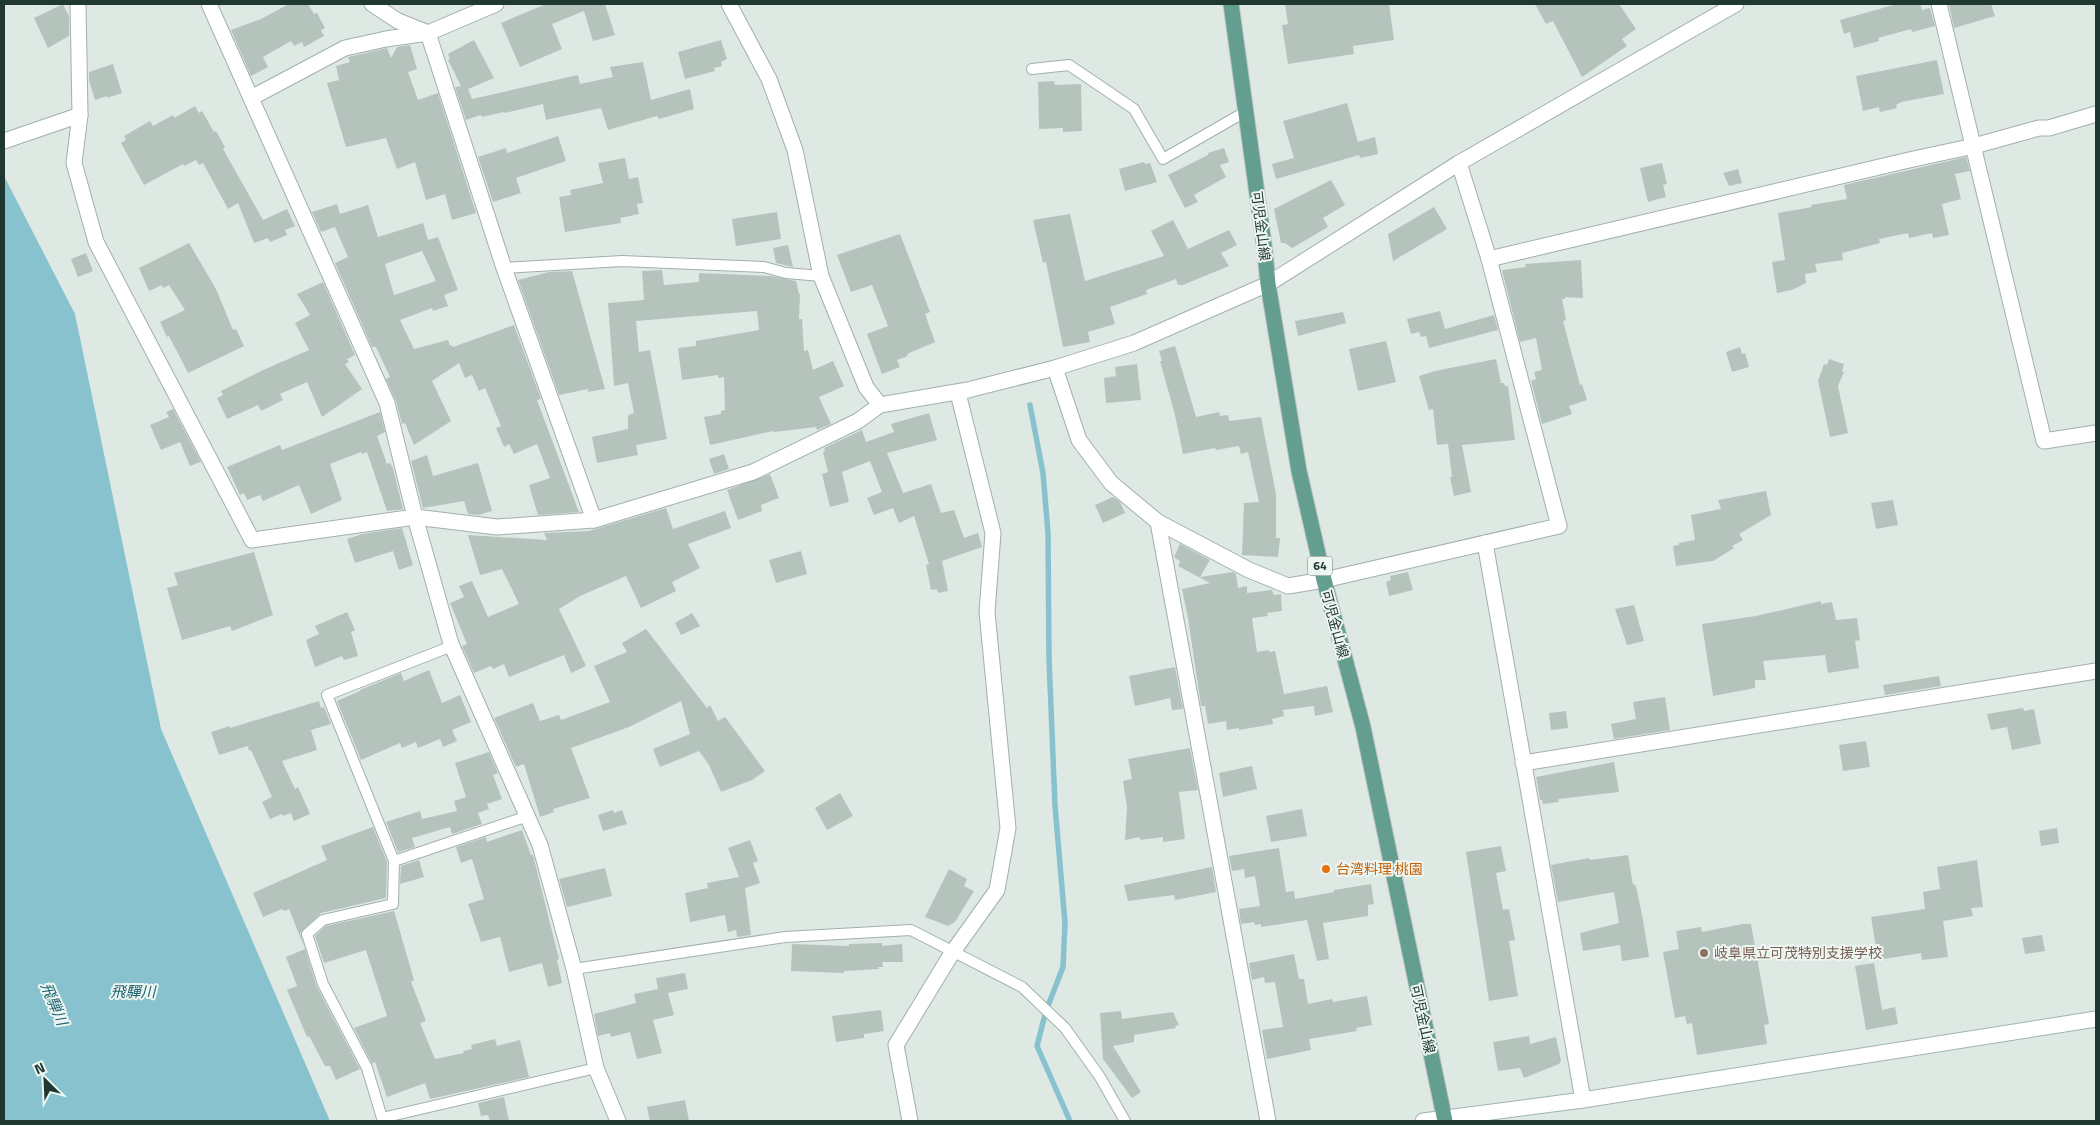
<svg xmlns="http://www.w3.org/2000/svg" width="2100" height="1125" font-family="'Titillium Web','Noto Sans JP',sans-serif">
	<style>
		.water { fill: #87c2ce }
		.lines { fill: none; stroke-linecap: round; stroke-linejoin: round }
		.stream { stroke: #87c2ce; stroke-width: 5.5 }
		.building { fill: #b4c4bd; fill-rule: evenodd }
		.lane-casing { stroke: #a1b0ab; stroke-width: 12 }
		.street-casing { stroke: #a1b0ab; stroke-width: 17 }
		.secondary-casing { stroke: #9eb5ac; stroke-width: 17 }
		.primary-casing { stroke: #bcc3c2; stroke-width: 17 }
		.lane { stroke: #fff; stroke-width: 10 }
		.street { stroke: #fff; stroke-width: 15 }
		.secondary { stroke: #fff; stroke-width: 15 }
		.primary { stroke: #649e8f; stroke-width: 15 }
		.food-dot { fill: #e8710a; stroke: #eef6f2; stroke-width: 2 }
		.education-dot { fill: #8d6e63; stroke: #eef6f2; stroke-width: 2 }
		.labels { text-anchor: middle; stroke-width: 4; stroke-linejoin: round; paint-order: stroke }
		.shield { fill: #eef6f2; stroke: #5e716c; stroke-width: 1 }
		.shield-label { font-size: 12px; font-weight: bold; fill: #203832 }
		.street-label { font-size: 14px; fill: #203832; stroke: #eef6f2 }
		.food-label { font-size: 14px; fill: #c56008; stroke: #eef6f2; text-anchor: start }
		.education-label { font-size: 14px; fill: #785e54; stroke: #eef6f2; text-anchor: start }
		.water-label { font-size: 15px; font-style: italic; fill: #1d6372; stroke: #eef6f2 }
	</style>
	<rect width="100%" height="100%" fill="#dee9e4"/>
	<polygon class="water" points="4,176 75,314 161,729 330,1121 4,1121"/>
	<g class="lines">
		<polyline class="stream" points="1030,405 1043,473 1048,533 1049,658 1055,806 1065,923 1063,967 1046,1011 1037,1046 1070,1121"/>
	</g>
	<g class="building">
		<polygon points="63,4 69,16 69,36 48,48 34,18"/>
		<polygon points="289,4 308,4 314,14 317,13 325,28 321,30 324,36 304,47 302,42 294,46 291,41 263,57 268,67 251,76 231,30 261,19"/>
		<polygon points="546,4 605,4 615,35 593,41 584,11 552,24 562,49 520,67 501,23"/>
		<polygon points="1285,4 1389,4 1394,40 1353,46 1354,54 1288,64 1282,25 1288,24"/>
		<polygon points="1535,4 1619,4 1636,29 1622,39 1627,46 1582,77 1553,21 1546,24"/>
		<polygon points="1897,4 1920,4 1922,10 1930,8 1935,26 1912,32 1911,29 1878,38 1879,41 1854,48 1850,32 1844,34 1840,20"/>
		<polygon points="1949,4 1991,4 1995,16 1954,28"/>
		<polygon points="474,40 494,78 468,89 472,99 578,75 580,84 613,77 610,67 643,62 651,100 690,89 694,109 659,119 657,116 608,130 601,108 546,120 543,104 505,113 504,112 482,117 481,115 466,120 455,87 461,86 448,60 450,59 448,54"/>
		<polygon points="721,40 727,59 721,62 722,66 714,68 715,71 685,79 678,52"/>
		<polygon points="410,45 417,69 408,72 418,100 438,93 476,213 452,220 445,194 426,200 415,162 397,169 386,138 346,147 327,83 339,80 336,66 350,62 348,57 387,48 391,58 397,47"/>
		<polygon points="1937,60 1944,94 1901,102 1896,105 1897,108 1880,112 1879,107 1863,111 1856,76"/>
		<polygon points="113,64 122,93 107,98 107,96 95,100 89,80 89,72"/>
		<polygon points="1054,81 1055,85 1081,84 1082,131 1063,132 1063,128 1039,129 1038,82"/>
		<polygon points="1347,103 1358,142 1375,137 1378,154 1360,158 1359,155 1276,179 1272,164 1294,158 1283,121"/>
		<polygon points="195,106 199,113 202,111 214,132 216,131 225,147 223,149 263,220 287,209 295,226 285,230 287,235 270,242 268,238 254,243 238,203 228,209 203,163 199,165 196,160 184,166 183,164 144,185 121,143 126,140 124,136 150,121 153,126 173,115 174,118"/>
		<polygon points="558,136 566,161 516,178 521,193 493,202 478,157 506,148 507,153"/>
		<polygon points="1224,148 1229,162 1220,165 1226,177 1194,195 1198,202 1185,208 1168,175 1208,155 1208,153"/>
		<polygon points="1966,157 1970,171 1955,174 1961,199 1942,204 1949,235 1933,238 1932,233 1909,238 1908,233 1879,239 1880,243 1842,253 1843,260 1815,264 1817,272 1805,274 1806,283 1792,290 1777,293 1772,262 1785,260 1778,213 1812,207 1811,205 1847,199 1844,185"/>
		<polygon points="625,158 629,179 638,177 643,203 637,204 639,214 620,218 621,223 565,232 559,197 571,195 570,190 603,183 598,163"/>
		<polygon points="1144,162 1145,164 1150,163 1157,182 1125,191 1119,169"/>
		<polygon points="1662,163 1667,184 1663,185 1666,197 1648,202 1640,168"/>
		<polygon points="1738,169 1742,183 1729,186 1723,173"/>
		<polygon points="1331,180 1345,205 1323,218 1328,227 1323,230 1292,248 1285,243 1281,243 1274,209"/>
		<path d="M 337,204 L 340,214 L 368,205 L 378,237 L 423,223 L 428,240 L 438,237 L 458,290 L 444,295 L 448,306 L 433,311 L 432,308 L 400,320 L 414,349 L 448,340 L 450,346 L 452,345 L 453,347 L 514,325 L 541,399 L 537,400 L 579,512 L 538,515 L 529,485 L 550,478 L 537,444 L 514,454 L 509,444 L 504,447 L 496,428 L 501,426 L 485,388 L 479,391 L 472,375 L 465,378 L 459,363 L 432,381 L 451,421 L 414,445 L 405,423 L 402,424 L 396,401 L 386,379 L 390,377 L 376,347 L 372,347 L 335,263 L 348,257 L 335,227 L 321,232 L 312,212 ZM 422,251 L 436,281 L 394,295 L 385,264 Z"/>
		<polygon points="1434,207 1447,229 1393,261 1388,234"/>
		<polygon points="777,212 781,239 736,246 732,219"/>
		<polygon points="1070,214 1085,281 1164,256 1151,231 1173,220 1188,249 1229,230 1237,245 1221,253 1229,266 1183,285 1178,285 1176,279 1146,290 1147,294 1110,307 1115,324 1088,332 1090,342 1063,347 1046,262 1043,263 1033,220"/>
		<polygon points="900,234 930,312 925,314 935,342 907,354 908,356 897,360 900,367 882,374 867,334 888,326 872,285 851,292 837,255"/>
		<polygon points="189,243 216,289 233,330 236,329 244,346 188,373 169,336 167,337 160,322 185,310 169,285 163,288 162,285 149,291 139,268"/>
		<polygon points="788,245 793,267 776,263 773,248"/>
		<polygon points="86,253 93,271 78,277 71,259"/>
		<polygon points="1581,260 1583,298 1565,297 1565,299 1562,299 1566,320 1563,321 1580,385 1582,384 1587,400 1569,406 1572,414 1542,424 1531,381 1536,379 1534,372 1542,370 1536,338 1520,342 1502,270 1526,267 1525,264"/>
		<polygon points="662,270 664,285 699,282 699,273 771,276 796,281 799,294 800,294 799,319 802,319 804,351 808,350 813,370 833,361 844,386 819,397 831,424 817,430 816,427 774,432 773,431 710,445 704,417 721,414 721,411 725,410 724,377 718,378 718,375 682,380 678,348 696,346 696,341 759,330 757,311 636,321 639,352 650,350 667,439 636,445 638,455 597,463 592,437 628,429 628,415 634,413 628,383 614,386 608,303 644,300 642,271"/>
		<polygon points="572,271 605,389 588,392 588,389 559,395 518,280 549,272"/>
		<polygon points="323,282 355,355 347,359 349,362 345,364 362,389 322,417 307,382 280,394 283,400 261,411 258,405 227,419 217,398 223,395 221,391 263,370 309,350 295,323 310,315 297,294"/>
		<polygon points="1440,311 1445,329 1494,315 1498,330 1429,348 1426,336 1421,337 1419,332 1411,334 1407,319"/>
		<polygon points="1343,312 1346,323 1298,336 1295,321"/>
		<polygon points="1386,341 1396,382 1358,391 1349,349"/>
		<polygon points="1175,346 1196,417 1219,412 1220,416 1228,415 1229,421 1261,417 1276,494 1276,538 1280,538 1278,557 1242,555 1244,503 1259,502 1248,452 1241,454 1239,446 1216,450 1215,448 1183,454 1175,415 1160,361 1162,361 1159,351"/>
		<polygon points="1740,347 1742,354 1745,353 1749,367 1732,372 1726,352"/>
		<polygon points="1496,359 1501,383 1504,383 1505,386 1508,386 1515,440 1462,445 1471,492 1454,496 1450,477 1452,477 1448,444 1437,445 1433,409 1429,410 1419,376 1435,371"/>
		<polygon points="1829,359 1844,364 1842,371 1844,372 1838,386 1848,433 1830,437 1818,381 1824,364 1827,365"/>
		<polygon points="1137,364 1141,400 1106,403 1104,378 1116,376 1115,367"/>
		<polygon points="173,409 201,462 190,466 180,442 161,450 150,425 169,417 166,412"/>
		<polygon points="380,412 385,432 377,436 387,464 390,463 393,468 403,509 387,511 367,452 362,454 361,452 330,464 342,500 311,514 299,485 263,501 260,495 247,500 244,493 240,495 227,467 280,445 282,450"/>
		<polygon points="929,413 937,440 887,453 903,493 931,484 941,513 954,510 964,538 978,533 982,547 942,561 948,591 938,593 937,589 931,590 926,565 929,564 914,516 899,523 893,508 874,515 867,498 882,492 870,461 842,472 849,502 830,507 822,474 828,472 823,452 825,451 824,448 862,430 866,442 894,432 891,424"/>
		<polygon points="724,454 729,469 714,474 709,459"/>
		<polygon points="427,455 433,476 478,463 492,511 478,515 468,514 464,501 423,508 411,461"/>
		<polygon points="770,474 779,498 761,505 762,511 738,520 727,490"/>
		<polygon points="1766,491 1771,515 1739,534 1743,540 1732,546 1734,548 1713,561 1676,566 1673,546 1679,545 1679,543 1695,540 1691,515 1721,509 1718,500"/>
		<polygon points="1113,497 1120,502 1125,513 1103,523 1095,505"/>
		<polygon points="1893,500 1898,525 1876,529 1871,503"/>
		<polygon points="666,508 673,529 725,511 731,528 688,544 700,568 672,582 676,591 641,608 626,576 580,596 559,609 586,666 571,673 564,655 509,677 504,664 493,669 491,666 474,673 462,646 467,644 450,603 464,597 459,586 472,581 488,617 519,604 502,569 480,575 468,535 547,540 544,533 589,531"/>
		<polygon points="402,528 413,565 399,570 393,551 355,563 347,539 362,534"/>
		<polygon points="1180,544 1210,560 1200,577 1233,572 1236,574 1238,588 1247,586 1247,593 1272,590 1274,595 1281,594 1282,611 1267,613 1268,616 1252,618 1257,652 1269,650 1269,652 1275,651 1284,694 1327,686 1333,712 1315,716 1314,706 1283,710 1284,716 1272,719 1273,724 1239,730 1239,728 1227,730 1226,721 1208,724 1205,706 1201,706 1188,618 1182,589 1210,583 1178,566 1180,561 1174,557"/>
		<polygon points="801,551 807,574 776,583 769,560"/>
		<polygon points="254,552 273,615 232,631 230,626 182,640 167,588 178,585 174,573"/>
		<polygon points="1408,572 1413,590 1389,596 1386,582 1391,580 1390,576"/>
		<polygon points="1821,601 1821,604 1832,602 1836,620 1857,618 1860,640 1855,641 1859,668 1828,673 1825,655 1763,661 1766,680 1755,680 1755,688 1713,696 1702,624 1756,616"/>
		<polygon points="1634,605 1644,641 1627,645 1615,609"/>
		<polygon points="347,612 355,630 351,632 358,656 344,660 342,656 315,667 306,640 319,634 315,626"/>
		<polygon points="692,613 700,626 681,635 675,623"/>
		<polygon points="646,629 707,708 710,705 718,721 725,717 765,771 752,780 721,792 709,765 699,751 660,767 653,749 690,734 681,701 629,727 571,748 590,798 553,809 554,812 540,817 524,764 516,767 494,718 533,703 540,721 559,715 561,720 610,702 594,666 627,652 622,643"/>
		<polygon points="1175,667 1183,709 1172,710 1170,698 1135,706 1129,676"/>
		<polygon points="429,670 442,703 460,695 471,722 452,730 457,741 443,747 440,739 418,748 416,742 402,748 400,743 361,760 337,701 360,691 360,690 401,673 404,681"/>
		<polygon points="1939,676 1941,686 1885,695 1883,685"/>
		<polygon points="1665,697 1670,730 1614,739 1611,724 1636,719 1633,702"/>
		<polygon points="319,701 321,708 324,707 331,724 311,730 317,750 282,761 295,789 298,787 310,814 294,821 291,813 283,816 282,814 270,819 262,802 272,797 251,750 249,751 248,746 219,755 211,732 230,726 230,728"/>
		<polygon points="2023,708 2024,711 2034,709 2041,744 2012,750 2007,727 1991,730 1987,714"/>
		<polygon points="1566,711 1568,728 1551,730 1549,713"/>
		<polygon points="1866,741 1870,767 1843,771 1839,745"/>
		<polygon points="1190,748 1198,790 1179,792 1185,839 1163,842 1163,837 1140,840 1140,837 1125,840 1127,808 1123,781 1132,779 1128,759"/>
		<polygon points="489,752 498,773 493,775 502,799 487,804 489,809 478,813 482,824 452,834 450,827 412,838 415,847 398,852 386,822 420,811 422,819 457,811 454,801 466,797 455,763"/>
		<polygon points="1614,762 1619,792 1558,799 1559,802 1543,804 1542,800 1540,800 1536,777"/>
		<polygon points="1252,766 1257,789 1223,797 1219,773"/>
		<polygon points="840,793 853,816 827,830 815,808"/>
		<polygon points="1302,809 1307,836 1271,842 1266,816"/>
		<polygon points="613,810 614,813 622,810 627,824 603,831 598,815"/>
		<polygon points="373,827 387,862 386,898 321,913 300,933 317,987 360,1069 336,1080 330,1066 325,1066 309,1036 307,1037 287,990 297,986 286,957 305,949 289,909 284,911 282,909 263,917 253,893 327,860 321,846"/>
		<polygon points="2057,828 2059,843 2041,846 2039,831"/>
		<polygon points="522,830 531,855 533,855 559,959 557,960 562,983 548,987 542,963 509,972 500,937 481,942 468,904 484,899 472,859 461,863 456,847 486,837 487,842"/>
		<polygon points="750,840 758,861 753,863 760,883 745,888 751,935 737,937 736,930 728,932 725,915 690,922 685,893 708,888 707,883 739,877 728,848"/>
		<polygon points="1501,846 1506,871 1496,873 1503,910 1509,909 1515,940 1509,941 1518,996 1489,1001 1466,852"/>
		<polygon points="1279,848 1286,892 1294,891 1295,899 1334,892 1334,890 1371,884 1374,904 1368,905 1368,916 1323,923 1329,959 1317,961 1307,920 1261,927 1261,924 1255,925 1254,922 1241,924 1239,909 1260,906 1255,876 1245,878 1244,869 1232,871 1229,856"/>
		<polygon points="1628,855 1633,885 1635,884 1637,891 1643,920 1649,957 1622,961 1620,945 1583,951 1580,933 1619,923 1614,892 1558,902 1551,865 1589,858 1590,860"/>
		<polygon points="419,860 424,877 400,884 401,866"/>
		<polygon points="1977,860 1983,907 1971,908 1973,916 1943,921 1948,957 1922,960 1921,953 1878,960 1871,917 1925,909 1923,892 1940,889 1937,867"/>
		<polygon points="1212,867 1216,892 1175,900 1174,895 1128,901 1124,885"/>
		<polygon points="605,868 612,896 567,907 559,879"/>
		<polygon points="949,869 967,879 964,886 974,891 955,922 948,926 925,917"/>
		<polygon points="394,911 414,980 411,982 426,1021 420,1023 435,1059 464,1053 463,1051 472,1049 471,1045 495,1039 497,1046 520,1040 529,1077 430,1099 425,1083 387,1097 375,1062 372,1064 354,1028 387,1016 366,950 324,963 315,936 326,926"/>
		<polygon points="1743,924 1751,924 1769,1024 1764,1025 1767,1044 1697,1055 1692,1023 1687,1024 1685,1016 1675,1018 1663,952 1679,949 1676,931 1701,927 1702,932"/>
		<polygon points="2042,935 2045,951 2025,954 2022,938"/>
		<polygon points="882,943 882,946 902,944 903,962 882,962 883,967 878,967 879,969 844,971 844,973 791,971 792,944 849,946 849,944"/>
		<polygon points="1294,954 1299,979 1304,979 1308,1004 1332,999 1333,1002 1367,996 1372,1025 1356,1028 1357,1031 1309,1039 1311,1050 1267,1059 1262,1030 1283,1027 1275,982 1265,983 1264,977 1252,980 1249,963"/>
		<polygon points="1874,963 1882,1010 1895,1007 1898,1024 1866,1030 1855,966"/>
		<polygon points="685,973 688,989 668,993 674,1015 653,1020 662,1053 637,1059 630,1032 611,1037 610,1033 598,1036 594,1014 636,1003 634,994 658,989 656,978"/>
		<polygon points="881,1010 884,1031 864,1034 864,1038 836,1042 832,1016"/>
		<polygon points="1121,1011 1122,1019 1173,1012 1179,1025 1175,1026 1176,1028 1134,1035 1134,1042 1113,1046 1141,1092 1132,1098 1103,1059 1100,1013"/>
		<polygon points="1529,1036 1530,1044 1556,1037 1561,1061 1559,1064 1524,1078 1520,1068 1498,1071 1493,1042"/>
		<polygon points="504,1097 509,1121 490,1121 488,1115 481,1116 478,1103"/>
		<polygon points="685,1100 689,1121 650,1121 647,1107"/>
	</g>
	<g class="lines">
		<g class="lane-casing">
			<g id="lane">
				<polyline points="1032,69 1069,65 1134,109 1163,159 1245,112"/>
				<polyline points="504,268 622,261 764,267 786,273 821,276"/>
				<polyline points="452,646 327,695 394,861 528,816"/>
				<polyline points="394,861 393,904 323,920 307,934 323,984 367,1068 382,1118 596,1068"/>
				<polyline points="574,969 785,937 911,930 1022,987 1065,1028 1100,1077 1125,1121"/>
			</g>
		</g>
		<g class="street-casing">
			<g id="street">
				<polyline points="78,4 80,115 74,163 96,242 252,540 415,517 497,527 594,520 753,472 858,421 880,405 968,390 1055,368 1134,343 1268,284 1459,163 1736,4"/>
				<polyline points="209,4 387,403 415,517 451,644 540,845 574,969 596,1068 618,1121"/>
				<polyline points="372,4 398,21 428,33 504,268 594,520"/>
				<polyline points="729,4 769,79 795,150 821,276 866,387 880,405"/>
				<polyline points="1939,4 2044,441 2096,433"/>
				<polyline points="251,98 345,48 386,39 428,33 496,4"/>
				<polyline points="4,141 80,115"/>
				<polyline points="1489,259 1909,160 1974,146 2039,128 2049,128 2096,114"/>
				<polyline points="1055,368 1079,440 1111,483 1158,522 1249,570 1288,586 1324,580 1559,526 1489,259 1459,163"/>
				<polyline points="1158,522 1268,1121"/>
				<polyline points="1485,543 1583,1100"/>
				<polyline points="1523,763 2096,671"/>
				<polyline points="910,1121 896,1045 952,953 997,890 1008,828 987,612 993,533 958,393"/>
			</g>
		</g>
		<g class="secondary-casing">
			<polyline id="secondary" points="1423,1121 1583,1100 2096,1019"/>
		</g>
		<g class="primary-casing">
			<polyline id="primary" points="1231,4 1265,252 1268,284 1299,471 1324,580 1363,727 1445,1121"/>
		</g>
		<use href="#lane" class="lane"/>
		<use href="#street" class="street"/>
		<use href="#secondary" class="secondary"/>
		<use href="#primary" class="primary"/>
	</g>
	<circle class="food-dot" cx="1326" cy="869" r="5"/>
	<circle class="education-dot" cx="1704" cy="953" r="5"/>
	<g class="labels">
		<rect class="shield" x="1307.5" y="556.5" width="25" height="19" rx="4"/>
		<g class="shield-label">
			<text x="1320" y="570">64</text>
		</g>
		<g class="street-label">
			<text transform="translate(1261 226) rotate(83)" y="5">可児金山線</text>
			<text transform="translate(1335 624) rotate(75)" y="5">可児金山線</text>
			<text transform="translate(1423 1019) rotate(78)" y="5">可児金山線</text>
		</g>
		<g class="food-label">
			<text x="1336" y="874">台湾料理 桃園</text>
		</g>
		<g class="education-label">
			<text x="1714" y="958">岐阜県立可茂特別支援学校</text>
		</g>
		<g class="water-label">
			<text x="133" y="997">飛驒川</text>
			<text transform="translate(54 1004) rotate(67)" y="5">飛騨川</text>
		</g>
	</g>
	<rect width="2100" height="1125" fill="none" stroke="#203832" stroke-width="10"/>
	<g transform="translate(45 1080) rotate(336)" stroke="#eef6f2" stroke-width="4" paint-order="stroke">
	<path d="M0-4L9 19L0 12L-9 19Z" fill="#203832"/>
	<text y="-8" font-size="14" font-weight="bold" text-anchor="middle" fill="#203832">N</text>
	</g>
</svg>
